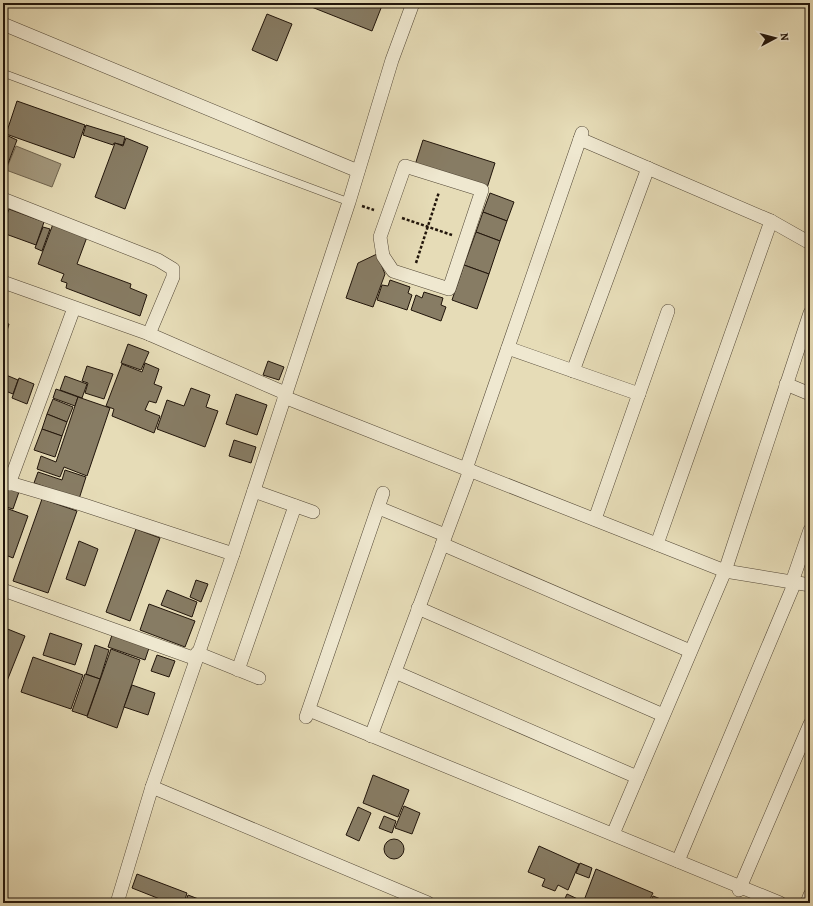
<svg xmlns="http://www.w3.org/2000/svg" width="813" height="906" font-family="Alegreya,serif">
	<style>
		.water { fill: #a3987d; stroke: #6f644f }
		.building { fill: #877c64; stroke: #21150b }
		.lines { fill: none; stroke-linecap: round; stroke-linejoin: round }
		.lane-casing { stroke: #524736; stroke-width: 8 }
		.street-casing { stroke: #524736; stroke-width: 14 }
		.path { stroke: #21150b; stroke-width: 2.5; stroke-dasharray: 3 2; stroke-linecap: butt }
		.lane { stroke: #efe8d0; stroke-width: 7 }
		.street { stroke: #efe8d0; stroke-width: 13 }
	</style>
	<rect width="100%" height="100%" fill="#e6dcb7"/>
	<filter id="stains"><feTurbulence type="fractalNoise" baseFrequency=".005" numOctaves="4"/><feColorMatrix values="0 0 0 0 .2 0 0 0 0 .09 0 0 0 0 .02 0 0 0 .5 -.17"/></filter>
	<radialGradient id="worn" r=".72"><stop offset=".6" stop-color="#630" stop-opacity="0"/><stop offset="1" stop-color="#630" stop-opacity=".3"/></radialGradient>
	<polygon class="water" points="16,146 61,164 52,187 6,170"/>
	<g class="building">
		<polygon points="311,3 383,3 372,31 309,6"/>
		<polygon points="796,3 810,3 810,9"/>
		<polygon points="267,14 292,24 277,61 252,50"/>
		<polygon points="17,101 85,125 74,158 6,134"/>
		<polygon points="86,125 125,137 123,145 114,143 113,145 83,135"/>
		<polygon points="6,135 17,140 7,166 3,165 3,142"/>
		<polygon points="126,138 148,147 125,209 95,197 115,143 123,146"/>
		<polygon points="423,140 495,163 487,188 415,165"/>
		<polygon points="490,193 514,202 507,221 483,212"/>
		<polygon points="9,209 44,222 36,245 3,233 3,225"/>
		<polygon points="483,212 507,221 500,241 476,232"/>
		<polygon points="53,224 87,237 77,264 131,284 130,288 147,295 140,316 66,288 67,283 61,281 64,274 38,264"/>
		<polygon points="43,227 50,229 42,251 35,248"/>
		<polygon points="476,232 500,241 489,274 464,265"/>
		<polygon points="377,254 385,274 373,307 346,298 358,263"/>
		<polygon points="464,265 489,274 477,309 452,300"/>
		<polygon points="390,280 410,287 408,293 412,295 407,310 377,300 382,285 388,286"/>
		<polygon points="424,292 443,298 441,305 446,307 441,321 411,310 416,295 422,298"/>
		<polygon points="3,323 9,324 4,341 3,341"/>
		<polygon points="128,344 149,352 141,370 121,363"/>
		<polygon points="268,361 284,367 279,380 263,375"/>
		<polygon points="145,363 159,369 154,384 162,387 156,403 149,401 145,410 160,416 154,433 112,416 114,409 106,406 122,364 142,372"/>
		<polygon points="87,366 113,374 104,399 85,393 88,383 82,381"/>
		<polygon points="6,375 18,380 13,394 3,390"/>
		<polygon points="65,376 87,384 82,398 60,390"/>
		<polygon points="19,378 34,384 27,404 12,398"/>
		<polygon points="191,388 210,395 206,407 218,411 205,447 157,429 167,400 184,406"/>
		<polygon points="56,389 78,397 75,406 53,398"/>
		<polygon points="236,394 267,405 257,435 226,424"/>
		<polygon points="78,397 110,408 87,476 64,467 60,477 37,469 41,456 56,462"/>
		<polygon points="53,399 73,407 67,422 47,414"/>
		<polygon points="47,414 67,422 62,436 42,429"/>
		<polygon points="42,429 62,436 55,457 34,450"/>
		<polygon points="234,440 256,447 251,463 229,456"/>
		<polygon points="65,470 86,477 79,499 34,483 38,472 62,480"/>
		<polygon points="3,483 20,489 13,509 3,506"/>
		<polygon points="42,499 77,511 48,593 13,581"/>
		<polygon points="3,507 28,516 13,558 3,554"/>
		<polygon points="136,529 160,538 130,621 106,612"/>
		<polygon points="79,541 98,549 85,586 66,579"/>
		<polygon points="196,580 208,584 201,602 190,597"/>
		<polygon points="167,590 197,602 192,617 161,605"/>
		<polygon points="149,604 195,621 185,647 140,630"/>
		<polygon points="5,628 25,636 3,691 3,633"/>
		<polygon points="50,633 82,644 75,665 43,655"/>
		<polygon points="112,635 149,648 145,660 108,647"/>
		<polygon points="95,645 109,650 100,679 86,674"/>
		<polygon points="111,649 140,660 117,728 87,717"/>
		<polygon points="157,655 175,661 169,677 151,671"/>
		<polygon points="33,657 83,675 71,709 21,692"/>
		<polygon points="85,674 100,679 87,716 72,711"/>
		<polygon points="132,685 155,693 148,715 124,707"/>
		<polygon points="373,775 409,790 398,817 363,803"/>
		<polygon points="404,806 420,813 412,834 395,828"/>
		<polygon points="358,807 371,813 359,841 346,835"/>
		<polygon points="384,816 396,821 392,833 379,828"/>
		<circle cx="394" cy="849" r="10"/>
		<polygon points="539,846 579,864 568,890 558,885 555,891 542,886 545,879 528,872"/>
		<polygon points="580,863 592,868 589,878 576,873"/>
		<polygon points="596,869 653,893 648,903 583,903"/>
		<polygon points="137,874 187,893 184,903 170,903 132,888"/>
		<polygon points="567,894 582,901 581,903 563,903"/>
		<polygon points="188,895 209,903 185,903"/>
		<polygon points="653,896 671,903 650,903"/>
	</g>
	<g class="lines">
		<g class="lane-casing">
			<polyline id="lane" points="3,73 349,202"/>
		</g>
		<g class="street-casing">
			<g id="street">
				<polyline points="3,24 358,171"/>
				<polyline points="580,139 771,221 810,243"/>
				<polygon points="405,166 482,190 449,289 393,271 383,256 380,237"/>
				<polyline points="3,199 158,260 173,269 173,277 149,334"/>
				<polyline points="3,282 149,334 285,393"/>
				<polyline points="508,348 639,394"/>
				<polyline points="573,371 648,168"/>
				<polyline points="786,384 810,394"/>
				<polyline points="284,397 725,571 810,585"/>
				<polyline points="466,469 582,133"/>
				<polyline points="3,481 84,505 233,554"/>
				<polyline points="9,484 74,308"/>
				<polyline points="254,491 313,512"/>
				<polyline points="379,508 445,535"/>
				<polyline points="595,519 668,311"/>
				<polyline points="442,544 690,651"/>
				<polyline points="657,544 771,221"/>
				<polyline points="792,582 810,530"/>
				<polyline points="3,590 196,659"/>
				<polyline points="418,608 663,715"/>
				<polyline points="197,653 259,678"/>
				<polyline points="238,670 295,506"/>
				<polyline points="395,672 637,777"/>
				<polyline points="309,710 780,903"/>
				<polyline points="306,717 383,493"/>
				<polyline points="371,736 470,470"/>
				<polyline points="152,787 428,903"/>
				<polyline points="613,834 725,571 810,313"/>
				<polyline points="678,861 795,582"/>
				<polyline points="739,890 810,724"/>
				<polyline points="117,903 152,787 233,554 349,202 392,60 413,3"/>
				<polyline points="807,903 810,895"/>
			</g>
		</g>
		<g class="path">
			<polyline points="362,206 374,210"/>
			<polyline points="402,218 452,235"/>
			<polyline points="416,263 439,192"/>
		</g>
		<use href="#lane" class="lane"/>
		<use href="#street" class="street"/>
	</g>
	<rect width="813" height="906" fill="none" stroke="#e6dcb7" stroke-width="16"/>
	<rect x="4" y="4" width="805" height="898" fill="none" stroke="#21150b" stroke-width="2"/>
	<rect x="8" y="8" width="797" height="890" fill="none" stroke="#21150b"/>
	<g transform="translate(775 38) rotate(83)" stroke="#efe8d0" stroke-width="3" paint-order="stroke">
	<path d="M0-3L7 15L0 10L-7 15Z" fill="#21150b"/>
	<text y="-6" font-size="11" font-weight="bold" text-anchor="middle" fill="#21150b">N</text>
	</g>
	<rect width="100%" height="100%" filter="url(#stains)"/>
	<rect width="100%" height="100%" fill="url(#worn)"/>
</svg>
